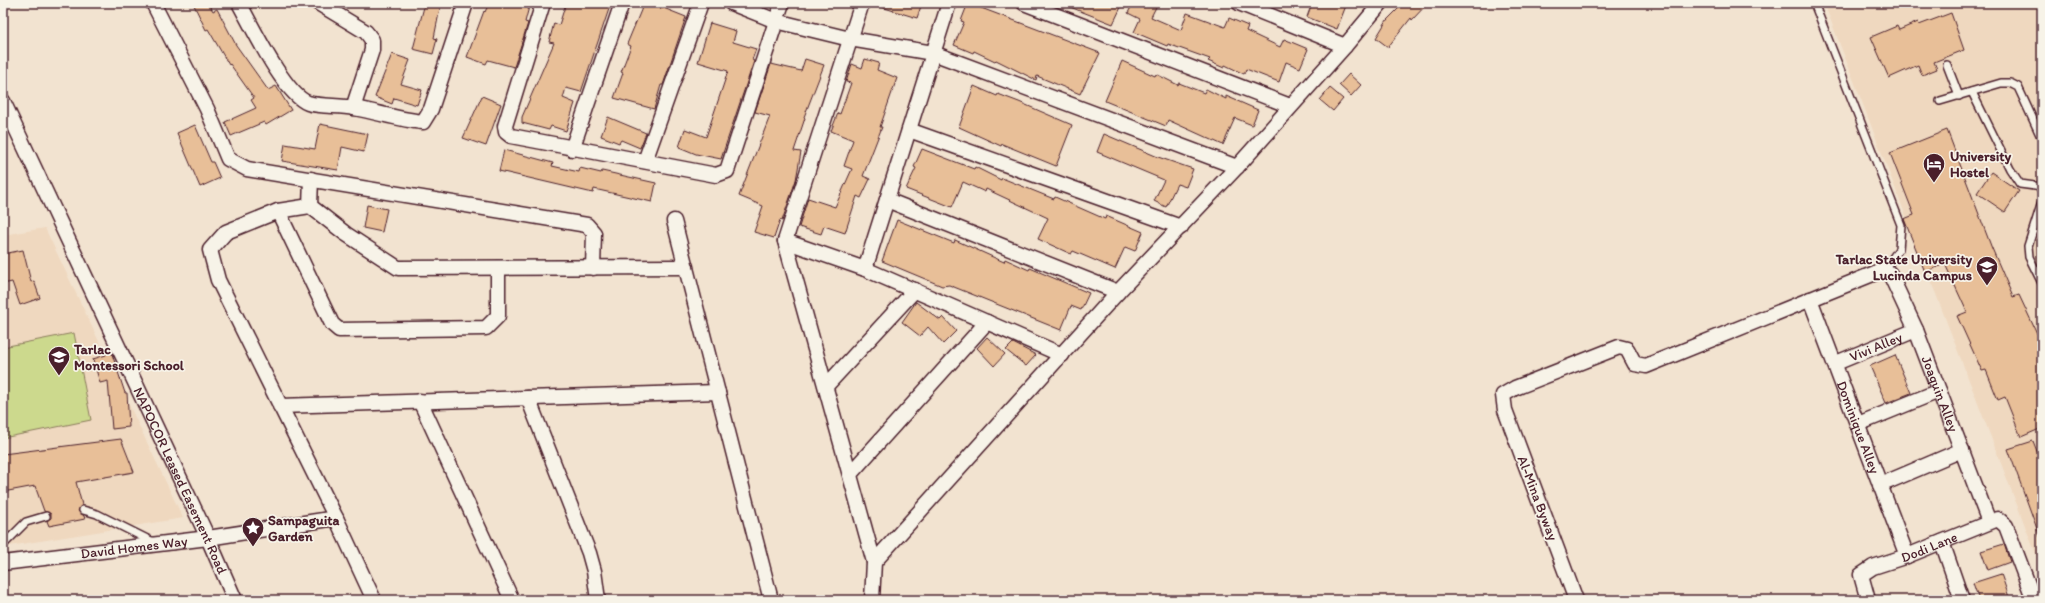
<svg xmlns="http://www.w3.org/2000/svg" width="2045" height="603" font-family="Itim,sans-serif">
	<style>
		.built { fill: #efd8bf }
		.pitch { fill: #ccd98d; stroke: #8b7c5c }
		.building { fill: #e8bf98; stroke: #4a1f2b }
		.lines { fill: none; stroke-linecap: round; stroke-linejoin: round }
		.lane-casing { stroke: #4a1f2b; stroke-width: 10 }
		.street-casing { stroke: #4a1f2b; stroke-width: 17 }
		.lane { stroke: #f7f3e8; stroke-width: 7 }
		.street { stroke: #f7f3e8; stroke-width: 14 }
		.labels { text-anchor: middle; stroke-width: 3.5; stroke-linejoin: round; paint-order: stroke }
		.poi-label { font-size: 14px; font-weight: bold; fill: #4a1f2b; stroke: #f7f3e8; text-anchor: start }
		.street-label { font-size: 14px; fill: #4a1f2b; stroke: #f7f3e8 }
	</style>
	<rect width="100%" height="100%" fill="#f2e3d0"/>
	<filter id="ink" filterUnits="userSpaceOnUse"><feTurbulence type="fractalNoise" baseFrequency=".025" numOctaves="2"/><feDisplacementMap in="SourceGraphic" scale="8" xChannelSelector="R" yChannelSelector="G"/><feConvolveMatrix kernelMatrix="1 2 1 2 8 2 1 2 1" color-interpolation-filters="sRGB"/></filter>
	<g filter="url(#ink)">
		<g class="built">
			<polygon points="1824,3 2042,3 2042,570"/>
			<polygon points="45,228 183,518 3,547 3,235"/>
		</g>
		<polygon class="pitch" points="74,333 91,420 3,438 3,347"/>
		<g class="building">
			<polygon points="193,3 208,3 213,11 217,9 236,45 268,90 276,86 291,110 266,125 264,122 231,136 225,122 256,108 251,100 254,98 230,64 229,65 208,29 206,30"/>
			<polygon points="425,3 441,3 434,38 437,39 433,54 413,49"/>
			<polygon points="489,3 530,3 525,22 528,23 514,67 488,60 486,64 467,57 484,11 485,12"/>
			<polygon points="566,3 611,3 581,92 566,88 563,98 575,103 566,131 551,126 549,130 522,123 522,117 554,43 549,42 554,23 559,25"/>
			<polygon points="644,3 651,3 686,17 663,85 661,85 654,109 614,98 623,73 621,72 631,46 627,44"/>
			<polygon points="879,3 922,3 917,18 878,6"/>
			<polygon points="968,3 1100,53 1080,94 1037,76 1036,80 996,60 995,61 974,51 973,53 954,45 964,22 961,21"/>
			<polygon points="1060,3 1123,3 1113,24"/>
			<polygon points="1133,3 1158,3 1151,17 1181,30 1187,13 1225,27 1229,18 1248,26 1246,31 1280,47 1284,39 1308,49 1300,68 1286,62 1279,82 1246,69 1244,74 1225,65 1224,68 1208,61 1210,59 1168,44 1167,46 1134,32 1140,19 1128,13"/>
			<polygon points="1312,3 1347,3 1337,29 1307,17"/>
			<polygon points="1394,3 1428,3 1412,20 1411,18 1388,47 1376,38 1387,20 1399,8"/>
			<polygon points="1951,13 1964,50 1934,62 1937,69 1922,75 1918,65 1889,78 1871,37 1897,26 1899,30 1918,22 1919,25"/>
			<polygon points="710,23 736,31 733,42 756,49 752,60 754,61 721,159 696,154 679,147 685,129 706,137 728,71 698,62"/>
			<polygon points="392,54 410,60 401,84 422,90 417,105 394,98 392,104 375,97"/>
			<polygon points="805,59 824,65 804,117 805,118 794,151 801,152 796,180 782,221 780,220 774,238 754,232 763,206 739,196 770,116 755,112 771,64 801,71"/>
			<polygon points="865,59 879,63 877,70 897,78 880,127 882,127 863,176 870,179 861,198 857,196 845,233 824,226 821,234 799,227 808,198 835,207 852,169 844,166 853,140 831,131 838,113 840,114 851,83 846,82 852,64 862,68"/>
			<polygon points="1122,61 1155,76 1156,74 1178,85 1179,83 1204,93 1206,89 1226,99 1226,96 1258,110 1252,125 1235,118 1223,145 1168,120 1166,126 1105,101"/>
			<polygon points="1349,74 1361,85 1351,96 1339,85"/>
			<polygon points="974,86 997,96 998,94 1019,102 1072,125 1056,166 1002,144 1001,146 959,127"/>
			<polygon points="1330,88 1343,99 1333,111 1320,100"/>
			<polygon points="482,96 501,104 486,146 463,138"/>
			<polygon points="608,117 646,133 640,148 621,140 619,143 601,136"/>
			<polygon points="320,124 368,134 364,152 342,147 338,170 282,161 285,144 315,149"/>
			<polygon points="195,125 211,162 213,162 220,178 200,187 177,133"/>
			<polygon points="1947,130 1991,246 2013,297 2019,295 2042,344 2038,345 2042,355 2042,428 2021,437 2005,397 1998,400 1986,370 1982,371 1957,316 1967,312 1945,264 1925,272 1904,219 1914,215 1890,153"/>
			<polygon points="1104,134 1158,157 1193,169 1186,187 1177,184 1166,207 1154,201 1164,180 1097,152"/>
			<polygon points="922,149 974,169 975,167 1001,180 1002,178 1054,199 1055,197 1105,219 1106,216 1143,232 1135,251 1125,247 1115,269 1073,251 1071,254 1038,239 1048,218 986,189 985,192 963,182 952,207 906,189 916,168 914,167"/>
			<polygon points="504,150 553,163 552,166 579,172 580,168 601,173 602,171 656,183 652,202 594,189 593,193 499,171"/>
			<polygon points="1991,172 2019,191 2005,212 1977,193"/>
			<polygon points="367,205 387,209 382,232 363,228"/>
			<polygon points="897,220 954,243 955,240 1004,262 1005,259 1029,270 1030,268 1089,293 1081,310 1071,306 1061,330 949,285 942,286 882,261"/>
			<polygon points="23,250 31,282 34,281 40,298 20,305 12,282 3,284 3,254"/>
			<polygon points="916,302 940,320 943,317 956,331 943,344 928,327 920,336 902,322"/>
			<polygon points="987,337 1005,354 994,366 977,348"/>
			<polygon points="1013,343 1036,355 1026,366 1006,350"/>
			<polygon points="106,351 111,351 125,393 127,393 129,427 112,429 108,381 100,383 93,359 106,355"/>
			<polygon points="1895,355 1911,393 1886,403 1870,366"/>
			<polygon points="121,439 134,472 76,482 82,505 78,511 84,516 85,519 49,526 47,521 51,518 51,514 44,511 35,486 3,492 3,454"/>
			<polygon points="2033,441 2042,464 2042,537 2040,537 2008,449"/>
			<polygon points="2004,544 2010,562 1988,570 1981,551"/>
			<polygon points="2001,574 2010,600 1979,600 1973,583"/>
		</g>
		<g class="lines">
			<g class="lane-casing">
				<g id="lane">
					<polyline points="1814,3 1901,225 1899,249 1885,269"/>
					<polyline points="1947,65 1959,96"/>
					<polyline points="1972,92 2010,169 2020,184 2042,187"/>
					<polyline points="1940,101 2001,83 2010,83 2018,87 2042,139"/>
					<polyline points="2042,202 2028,246 2029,257 2042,283"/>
					<polyline points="83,510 97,514 155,543"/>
					<polyline points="3,545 26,522 46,516"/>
				</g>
			</g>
			<g class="street-casing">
				<g id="street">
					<polyline points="153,3 207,109 228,159 247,169 587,225 594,233 593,268"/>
					<path d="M 239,3 C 252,26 284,94 308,103 C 322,107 339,105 354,108 C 377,112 400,120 423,122 L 431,109 L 466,3"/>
					<polyline points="318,3 366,32 372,40 372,50 353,108"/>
					<polyline points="543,3 505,126 506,132 511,136 716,175 727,171 782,3"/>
					<polyline points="731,3 776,21 850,39 933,53 1237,167"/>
					<polyline points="862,3 785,241 874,562 872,600"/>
					<polyline points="1024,3 1290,106"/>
					<polyline points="1239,3 1345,46"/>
					<path id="s1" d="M 3,101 L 208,538 L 235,600"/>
					<polyline points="909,130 1181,227"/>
					<polyline points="572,149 622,3"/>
					<polyline points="645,161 701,3"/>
					<polyline points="887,200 1118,292"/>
					<polyline points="310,206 311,179"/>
					<polyline points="278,211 332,324 339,330 486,328 498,316 498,268"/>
					<polyline points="674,221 771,600"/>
					<polyline points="785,241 865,269 1062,355"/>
					<polyline points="865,269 949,3"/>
					<path id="s2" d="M 1810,299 L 1907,556"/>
					<path id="s3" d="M 1836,363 L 1916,330"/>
					<polyline points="827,385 915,290"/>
					<polyline points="528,398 589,553 594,571 598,600"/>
					<polyline points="420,401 512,600"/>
					<polyline points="280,406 718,392"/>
					<polyline points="1858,424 1939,391"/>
					<polyline points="850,474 987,322"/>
					<polyline points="1880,485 1962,450"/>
					<polyline points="1942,542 1962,600"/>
					<polyline points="874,562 1118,292 1237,167 1345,46 1381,3"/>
					<path id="s4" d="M 3,563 L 208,538 L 336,518"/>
					<polyline points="374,600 336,518 218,280 210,250 226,232 278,211 310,206 346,234 398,268 686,267"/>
					<path id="s5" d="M 1576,600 L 1505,410 L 1503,395 L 1515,388 L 1619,347 L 1627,349 L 1635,364 L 1646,366 L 1885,269 L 1890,274 L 1916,330 L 1989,522"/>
					<path id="s6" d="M 1868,600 L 1861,575 L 1873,567 L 1907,556 L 1998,519 L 2006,526 L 2034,600"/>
				</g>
			</g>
			<use href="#lane" class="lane"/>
			<use href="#street" class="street"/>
		</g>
	</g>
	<defs>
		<g id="hotel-pin" transform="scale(1.15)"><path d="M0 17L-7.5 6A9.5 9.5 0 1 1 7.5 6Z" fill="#4a1f2b" stroke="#f7f3e8"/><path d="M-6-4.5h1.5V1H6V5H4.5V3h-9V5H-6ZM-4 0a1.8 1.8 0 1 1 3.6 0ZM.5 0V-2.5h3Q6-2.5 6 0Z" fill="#fff"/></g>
		<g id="university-pin" transform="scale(1.15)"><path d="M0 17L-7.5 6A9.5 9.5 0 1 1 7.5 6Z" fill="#4a1f2b" stroke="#f7f3e8"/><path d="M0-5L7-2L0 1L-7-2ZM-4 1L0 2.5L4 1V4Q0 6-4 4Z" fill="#fff"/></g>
		<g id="school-pin" transform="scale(1.15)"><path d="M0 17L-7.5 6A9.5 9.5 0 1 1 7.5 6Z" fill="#4a1f2b" stroke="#f7f3e8"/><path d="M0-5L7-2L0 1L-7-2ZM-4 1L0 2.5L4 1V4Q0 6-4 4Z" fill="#fff"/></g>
		<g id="sight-pin" transform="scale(1.15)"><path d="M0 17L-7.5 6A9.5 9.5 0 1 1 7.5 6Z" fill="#4a1f2b" stroke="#f7f3e8"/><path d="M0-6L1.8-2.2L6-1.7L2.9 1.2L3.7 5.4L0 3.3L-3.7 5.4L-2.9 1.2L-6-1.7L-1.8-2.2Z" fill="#fff"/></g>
	</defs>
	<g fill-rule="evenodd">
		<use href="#hotel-pin" x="1934" y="164"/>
		<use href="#university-pin" x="1987" y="267"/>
		<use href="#school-pin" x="59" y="357"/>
		<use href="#sight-pin" x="253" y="528"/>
	</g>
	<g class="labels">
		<g class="poi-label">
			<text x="1950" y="161">University<tspan x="1950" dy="16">Hostel</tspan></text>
			<text x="1972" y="264" text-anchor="end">Tarlac State University<tspan x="1972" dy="16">Lucinda Campus</tspan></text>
			<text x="74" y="354">Tarlac<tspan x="74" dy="16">Montessori School</tspan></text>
			<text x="268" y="525">Sampaguita<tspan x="268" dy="16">Garden</tspan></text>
		</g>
		<g class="street-label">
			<text dy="5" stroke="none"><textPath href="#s3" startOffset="43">Vivi Alley</textPath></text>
			<text dy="5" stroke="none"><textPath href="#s5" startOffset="775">Joaquin Alley</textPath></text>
			<text dy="5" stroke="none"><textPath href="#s2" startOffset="137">Dominique Alley</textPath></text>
			<text dy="5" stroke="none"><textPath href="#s1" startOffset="419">NAPOCOR Leased Easement Road</textPath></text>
			<text transform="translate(1538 498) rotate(69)" y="5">Al-Mina Byway</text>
			<text dy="5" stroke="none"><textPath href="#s6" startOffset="100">Dodi Lane</textPath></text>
			<text dy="5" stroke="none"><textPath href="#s4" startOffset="132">David Homes Way</textPath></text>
		</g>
	</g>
	<rect width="2045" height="603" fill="none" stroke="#f7f3e8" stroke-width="16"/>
	<rect x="8" y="8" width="2029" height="587" fill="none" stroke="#4a1f2b" stroke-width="1.5" filter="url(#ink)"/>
</svg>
